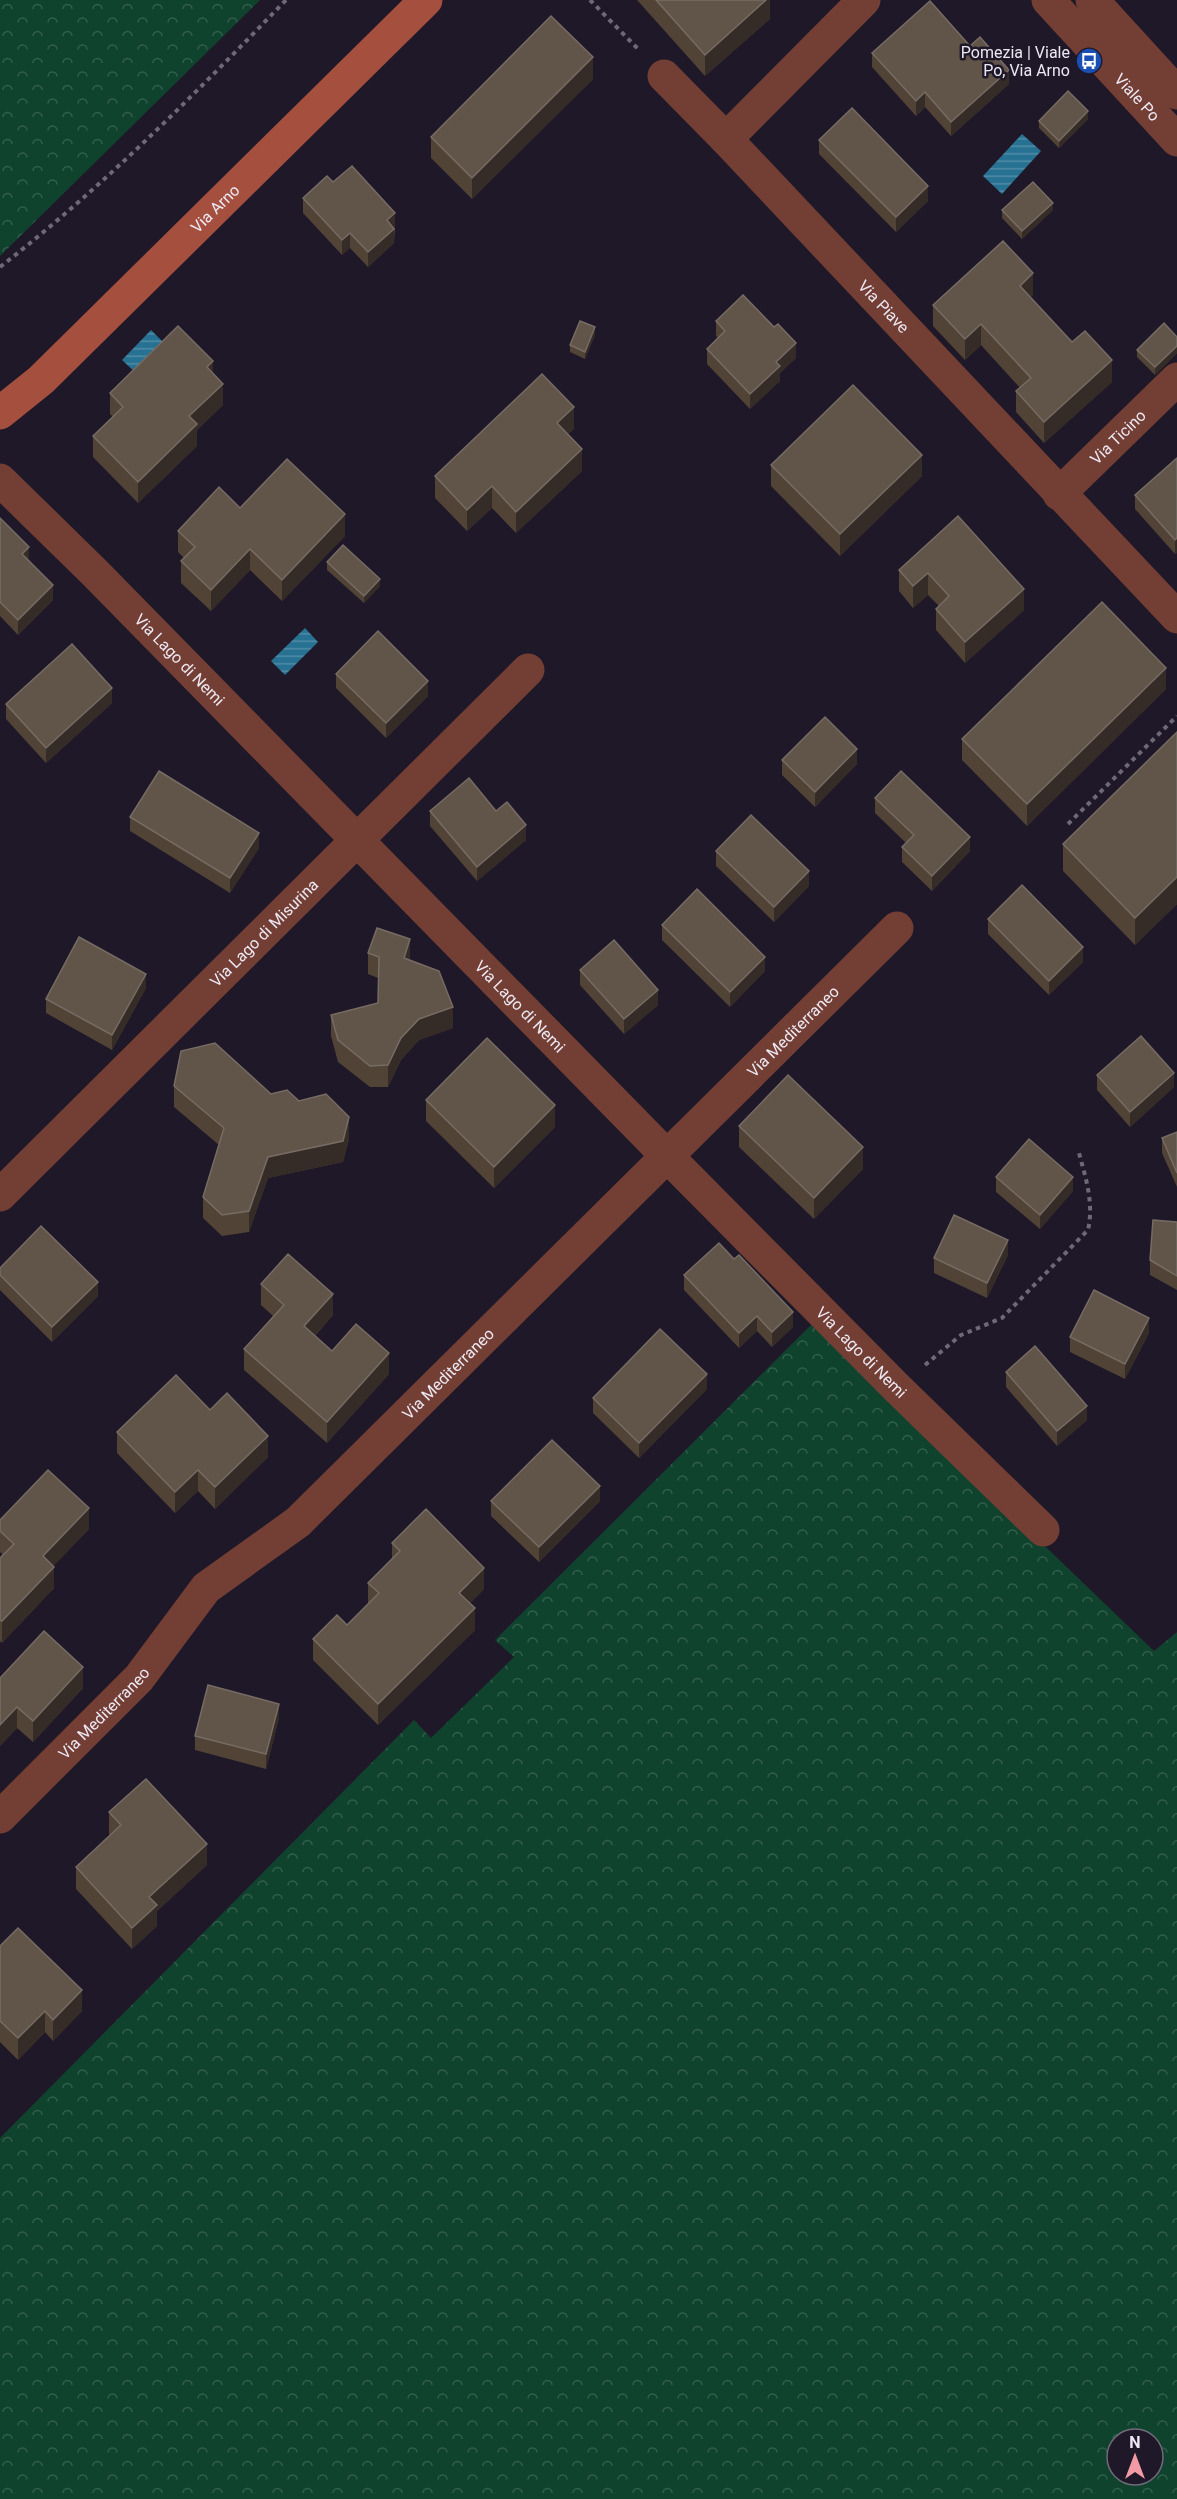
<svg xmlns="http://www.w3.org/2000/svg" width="1177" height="2499" font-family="Roboto,sans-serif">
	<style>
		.forest { fill: url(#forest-crowns); fill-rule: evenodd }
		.water { fill: url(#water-rules) }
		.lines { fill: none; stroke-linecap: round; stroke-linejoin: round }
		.path { stroke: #6e6877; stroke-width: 4; stroke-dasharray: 4.5 4.5; stroke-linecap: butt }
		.street { stroke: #733f34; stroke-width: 33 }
		.secondary { stroke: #a5503f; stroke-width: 33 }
		.wall { fill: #514335 }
		.shaded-wall { fill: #352b27 }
		.building { fill: #61554a; stroke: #776c64; stroke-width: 1.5 }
		.labels { text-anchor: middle; stroke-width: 5; stroke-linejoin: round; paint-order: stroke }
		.poi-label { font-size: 16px; fill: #ece8f4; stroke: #1e1828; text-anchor: end }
		.street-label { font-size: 16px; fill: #ece8f4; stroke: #1e1828 }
	</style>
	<defs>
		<pattern id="forest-crowns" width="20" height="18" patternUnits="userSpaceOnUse" patternTransform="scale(1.5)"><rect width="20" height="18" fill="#10432d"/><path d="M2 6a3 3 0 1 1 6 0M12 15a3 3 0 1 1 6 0" fill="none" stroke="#335e4c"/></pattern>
		<pattern id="water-rules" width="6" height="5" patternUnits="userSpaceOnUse" patternTransform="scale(1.5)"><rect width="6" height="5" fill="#277192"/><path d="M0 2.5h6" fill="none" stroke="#518ca7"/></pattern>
	</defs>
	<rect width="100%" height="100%" fill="#1e1828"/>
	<g class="forest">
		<polygon points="0,0 260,0 0,256"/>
		<path d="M 813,1323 L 1154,1651 L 1177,1632 L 1177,2499 L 0,2499 L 0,2138 L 414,1720 L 431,1738 L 514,1657 L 495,1640 ZM 1117,2439 L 1153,2439 L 1153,2475 L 1117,2475 Z"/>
	</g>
	<g class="water">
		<polygon points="1022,134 1041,151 1002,194 983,176"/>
		<polygon points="151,330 167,346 138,375 122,360"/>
		<polygon points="305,628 318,642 285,675 271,661"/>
	</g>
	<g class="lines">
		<g class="path">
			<polyline points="590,0 640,51"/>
			<path d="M 0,267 C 103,187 195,94 286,0"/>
			<polyline points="1068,824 1177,716"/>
			<path d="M 925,1365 L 961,1335 L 1002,1318 L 1088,1230 C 1094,1203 1086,1179 1079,1153"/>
		</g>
		<g class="street">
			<path id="s1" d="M 864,0 L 726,139 L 1177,617"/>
			<path id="s2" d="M 1048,0 L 1177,140"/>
			<polyline points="1092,0 1177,93"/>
			<polyline points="664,76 726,139"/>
			<path id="s3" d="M 0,480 L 95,573 L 667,1156 L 897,1388 L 1043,1530"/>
			<path id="s4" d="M 1059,494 L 1177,379"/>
			<path id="s5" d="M 0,1195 L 528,670"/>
			<path id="s6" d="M 0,1817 L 139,1678 L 206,1588 L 298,1522 L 897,928"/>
		</g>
		<path class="secondary" id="s7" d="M 0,413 L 41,380 L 426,0"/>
	</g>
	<g class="wall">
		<polygon points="637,0 770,0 770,19 705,76"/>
		<polygon points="970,46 1009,84 951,136 925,107 916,116 872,67 872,53"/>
		<polygon points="593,79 472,199 431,158 431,137"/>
		<polygon points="1088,119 1059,148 1039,128 1039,121"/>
		<polygon points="819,140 928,201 896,232 819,154"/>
		<polygon points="333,182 395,228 394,243 368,267 350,248 342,255 303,213 303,198"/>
		<polygon points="1002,210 1053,210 1022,239 1002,218"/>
		<polygon points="1033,295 1030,297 1072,342 1112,382 1044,443 1016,412 1016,391 1020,388 981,345 965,360 933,326 933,305"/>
		<polygon points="716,321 796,358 780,373 780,381 750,409 707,364 707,349 718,338 716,336"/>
		<polygon points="595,335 585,359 570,352 570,345"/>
		<polygon points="1177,337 1177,353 1155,375 1137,357 1137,350"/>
		<polygon points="213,374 223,405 197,430 197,446 138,503 93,457 93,436 113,417 110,414 110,393"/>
		<polygon points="574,429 568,434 582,471 516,533 492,508 467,531 435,498 435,476"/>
		<polygon points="1177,458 1177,553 1175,554 1135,509 1135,495"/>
		<polygon points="771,465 922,476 840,556 771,486"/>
		<polygon points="240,508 345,536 282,601 250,570 211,611 181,583 181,561 184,558 178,552 178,531"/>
		<polygon points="958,516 1024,610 965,663 936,630 936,609 939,606 928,595 913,608 899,591 899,570"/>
		<polygon points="0,518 29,560 53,600 18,635 0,616"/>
		<polygon points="327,562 380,586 364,603 327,570"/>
		<polygon points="336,674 428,696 386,738 336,688"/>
		<polygon points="1166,689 1027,826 962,760 962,739"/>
		<polygon points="112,703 46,763 6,719 6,704"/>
		<polygon points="1177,732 1177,904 1135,945 1063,871 1063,844"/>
		<polygon points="782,760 857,764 815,807 782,775"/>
		<polygon points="875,798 970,851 932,891 902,862 902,847 906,843 875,813"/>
		<polygon points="430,811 496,811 526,840 477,881 430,826"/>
		<polygon points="130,817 259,848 230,893 130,831"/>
		<polygon points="716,851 809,886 774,922 716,866"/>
		<polygon points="988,919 1083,962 1049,995 988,934"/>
		<polygon points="662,925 765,971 730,1007 662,940"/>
		<polygon points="368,953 410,961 453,1028 419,1040 401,1060 388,1087 370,1087 338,1062 331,1036 331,1015 378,1003 378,978 368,974"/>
		<polygon points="580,970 658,1005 624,1034 580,985"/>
		<polygon points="146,988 112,1050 46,1013 46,999"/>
		<polygon points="1097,1075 1174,1087 1130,1127 1097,1090"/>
		<polygon points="174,1086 271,1094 299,1101 349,1139 343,1162 268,1178 249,1232 222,1236 203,1218 203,1197 219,1145 174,1107"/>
		<polygon points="426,1100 555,1127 494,1188 426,1121"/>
		<polygon points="739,1126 863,1169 814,1219 739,1147"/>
		<polygon points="1177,1132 1177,1187 1162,1153 1162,1138"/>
		<polygon points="996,1177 1073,1191 1040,1229 996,1192"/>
		<polygon points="1177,1222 1177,1290 1150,1275 1150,1260"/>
		<polygon points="1008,1255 987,1298 934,1273 934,1258"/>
		<polygon points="0,1268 98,1296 52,1342 0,1290"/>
		<polygon points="684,1275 793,1327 772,1347 757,1331 739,1348 684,1290"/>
		<polygon points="261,1284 333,1315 315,1336 332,1351 389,1374 327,1443 244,1370 244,1349 273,1316 261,1305"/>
		<polygon points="1149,1333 1125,1379 1070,1352 1070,1337"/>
		<polygon points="1006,1372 1087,1420 1057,1446 1006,1387"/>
		<polygon points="707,1389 639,1458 593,1413 593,1398"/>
		<polygon points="210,1410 268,1457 215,1509 198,1491 175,1513 117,1453 117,1432"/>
		<polygon points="491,1501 600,1501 539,1562 491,1516"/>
		<polygon points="0,1520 89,1529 53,1566 54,1588 2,1643 0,1641 0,1558 3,1555 0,1552"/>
		<polygon points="392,1543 484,1589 470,1603 475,1630 378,1725 313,1660 313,1639 347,1625 368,1604 368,1583 392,1560"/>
		<polygon points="0,1678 83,1688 33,1742 17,1728 0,1746"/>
		<polygon points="279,1718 266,1769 195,1750 195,1736"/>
		<polygon points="109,1812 207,1865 157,1911 157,1926 132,1949 76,1889 76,1867 110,1835 109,1834"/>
		<polygon points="0,1946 82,2011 53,2041 45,2032 18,2060 0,2042"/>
	</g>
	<g class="shaded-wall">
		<polygon points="766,0 770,0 770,19 705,76 705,55"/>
		<polygon points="593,57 593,79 472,199 472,178"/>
		<polygon points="1009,70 1009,84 951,136 951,122"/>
		<polygon points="925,92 925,107 916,116 916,101"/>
		<polygon points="1088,111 1088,119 1059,148 1059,141"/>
		<polygon points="928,186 928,201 896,232 896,217"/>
		<polygon points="1053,203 1053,210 1022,239 1022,231"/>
		<polygon points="395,213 395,228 387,235 387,220"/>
		<polygon points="394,229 394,243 368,267 368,252"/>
		<polygon points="350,233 350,248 342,255 342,240"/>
		<polygon points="1033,273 1033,295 1020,307 1020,286"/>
		<polygon points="981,324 981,345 965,360 965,339"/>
		<polygon points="595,327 595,335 585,359 585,352"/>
		<polygon points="796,343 796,358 780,373 780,381 750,409 750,394 776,362"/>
		<polygon points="1177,346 1177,353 1155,375 1155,367"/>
		<polygon points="1112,360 1112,382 1044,443 1044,422"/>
		<polygon points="213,361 213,382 207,367"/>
		<polygon points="223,384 223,405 197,430 197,446 138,503 138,482 189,416"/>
		<polygon points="574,407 574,429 557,444 557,423"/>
		<polygon points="582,449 582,471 516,533 516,512"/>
		<polygon points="922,455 922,476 840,556 840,534"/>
		<polygon points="492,486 492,508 467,531 467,510"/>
		<polygon points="345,514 345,536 282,601 282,580"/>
		<polygon points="1177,538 1177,553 1175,554 1175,540"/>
		<polygon points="29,547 29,562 22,554"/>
		<polygon points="250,549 250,570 211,611 211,590"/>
		<polygon points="928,573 928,595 913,608 913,586"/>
		<polygon points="380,579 380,586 364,603 364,596"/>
		<polygon points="53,585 53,600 18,635 18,620"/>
		<polygon points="1024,589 1024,610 965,663 965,642"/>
		<polygon points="1166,668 1166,689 1027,826 1027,804"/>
		<polygon points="428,681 428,696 386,738 386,723"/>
		<polygon points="112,688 112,703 46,763 46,748"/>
		<polygon points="857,749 857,764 815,807 815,792"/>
		<polygon points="526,825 526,840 477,881 477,867"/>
		<polygon points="259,833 259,848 230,893 230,878"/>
		<polygon points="970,837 970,851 932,891 932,876"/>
		<polygon points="809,871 809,886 774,922 774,907"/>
		<polygon points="1177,877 1177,904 1135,945 1135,918"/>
		<polygon points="410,939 410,960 404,958"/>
		<polygon points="1083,947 1083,962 1049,995 1049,981"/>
		<polygon points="765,957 765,971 730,1007 730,992"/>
		<polygon points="146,974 146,988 112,1050 112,1035"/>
		<polygon points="658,990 658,1005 624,1034 624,1019"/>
		<polygon points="453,1007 453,1028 419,1040 401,1060 388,1087 388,1065 401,1038 419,1019"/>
		<polygon points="1174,1073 1174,1087 1130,1127 1130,1112"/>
		<polygon points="555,1105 555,1127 494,1188 494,1167"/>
		<polygon points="349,1117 349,1139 343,1162 268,1178 249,1232 249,1211 268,1157"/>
		<polygon points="863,1147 863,1169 814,1219 814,1198"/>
		<polygon points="1073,1177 1073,1191 1040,1229 1040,1215"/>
		<polygon points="1008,1240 1008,1255 987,1298 987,1283"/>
		<polygon points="98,1282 98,1296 52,1342 52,1327"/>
		<polygon points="333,1294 333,1315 304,1348 304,1326"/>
		<polygon points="793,1312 793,1327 772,1347 772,1332"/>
		<polygon points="757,1316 757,1331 739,1348 739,1333"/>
		<polygon points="1149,1318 1149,1333 1125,1379 1125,1364"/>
		<polygon points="389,1353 389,1374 327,1443 327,1422"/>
		<polygon points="707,1374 707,1389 639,1458 639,1443"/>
		<polygon points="1087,1406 1087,1420 1057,1446 1057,1431"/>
		<polygon points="268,1436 268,1457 215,1509 215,1487"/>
		<polygon points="198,1470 198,1491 175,1513 175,1492"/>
		<polygon points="600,1486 600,1501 539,1562 539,1547"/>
		<polygon points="89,1508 89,1529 43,1577 43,1556"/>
		<polygon points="54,1567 54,1588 2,1643 2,1621"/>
		<polygon points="484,1568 484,1589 459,1614 459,1593"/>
		<polygon points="475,1608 475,1630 378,1725 378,1704"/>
		<polygon points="83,1667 83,1688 33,1742 33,1721"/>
		<polygon points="279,1704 279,1718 266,1769 266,1754"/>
		<polygon points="17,1707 17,1728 0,1746 0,1725"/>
		<polygon points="207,1844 207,1865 157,1911 157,1926 132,1949 132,1928 149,1897"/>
		<polygon points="82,1990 82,2011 53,2041 53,2020"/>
		<polygon points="45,2011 45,2032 18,2060 18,2038"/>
	</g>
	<g class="building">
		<polygon points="656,0 766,0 705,55"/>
		<polygon points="930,1 970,46 980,37 1009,70 951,122 925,92 916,101 872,53"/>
		<polygon points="551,16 593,57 472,178 431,137"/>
		<polygon points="1068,91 1088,111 1059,141 1039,121"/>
		<polygon points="852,108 928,186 896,217 819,140"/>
		<polygon points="352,166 395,213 387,220 394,229 368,252 350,233 342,240 303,198 327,176 333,182"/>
		<polygon points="1033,182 1053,203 1022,231 1002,210"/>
		<polygon points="1003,241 1033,273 1020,286 1072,342 1085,331 1112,360 1044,422 1016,391 1031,378 981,324 965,339 933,305"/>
		<polygon points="743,295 774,327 778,324 796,343 776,362 780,366 750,394 707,349 725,331 716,321"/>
		<polygon points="580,321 595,327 585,352 570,345"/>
		<polygon points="1164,323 1177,337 1177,346 1155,367 1137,350"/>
		<polygon points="178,326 213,361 207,367 223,384 189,416 197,424 138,482 93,436 123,407 110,393"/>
		<polygon points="542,374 574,407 557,423 582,449 516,512 492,486 467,510 435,476"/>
		<polygon points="853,385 922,455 840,534 771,465"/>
		<polygon points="1177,458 1177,538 1175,540 1135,495"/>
		<polygon points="287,459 345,514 282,580 250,549 211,590 181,561 195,547 178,531 219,487 240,508"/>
		<polygon points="958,516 1024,589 965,642 936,609 949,596 928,573 913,586 899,570"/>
		<polygon points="0,518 29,547 22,554 53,585 18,620 0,602"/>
		<polygon points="343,545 380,579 364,596 327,562"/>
		<polygon points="1102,602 1166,668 1027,804 962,739"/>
		<polygon points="378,631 428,681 386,723 336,674"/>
		<polygon points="72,644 112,688 46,748 6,704"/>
		<polygon points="825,717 857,749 815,792 782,760"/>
		<polygon points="1177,732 1177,877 1135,918 1063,844"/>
		<polygon points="159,771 259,833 230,878 130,817"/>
		<polygon points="901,771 970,837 932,876 902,847 914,835 875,798"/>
		<polygon points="469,778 496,811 507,802 526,825 477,867 430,811"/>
		<polygon points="751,815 809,871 774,907 716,851"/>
		<polygon points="1022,885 1083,947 1049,981 988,919"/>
		<polygon points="697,889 765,957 730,992 662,925"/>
		<polygon points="377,928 410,939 404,958 439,971 453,1007 419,1019 401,1038 388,1065 370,1066 338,1040 331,1015 378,1003 379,957 368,953"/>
		<polygon points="79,937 146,974 112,1035 46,999"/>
		<polygon points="614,940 658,990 624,1019 580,970"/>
		<polygon points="1141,1036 1174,1073 1130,1112 1097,1075"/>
		<polygon points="487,1038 555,1105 494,1167 426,1100"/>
		<polygon points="215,1043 271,1094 287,1090 299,1101 326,1094 349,1117 343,1141 268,1157 249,1211 222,1215 203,1197 224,1128 174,1086 181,1051"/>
		<polygon points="788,1075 863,1147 814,1198 739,1126"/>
		<polygon points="1177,1132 1177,1173 1162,1138"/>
		<polygon points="1029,1139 1073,1177 1040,1215 996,1177"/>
		<polygon points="954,1215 1008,1240 987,1283 934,1258"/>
		<polygon points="1153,1220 1177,1222 1177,1276 1150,1260"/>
		<polygon points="41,1226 98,1282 52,1327 0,1275 0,1268"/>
		<polygon points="719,1243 734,1259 739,1255 793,1312 772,1332 757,1316 739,1333 684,1275"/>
		<polygon points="288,1254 333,1294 304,1326 332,1351 356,1324 389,1353 327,1422 244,1349 284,1305 261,1284"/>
		<polygon points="1094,1290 1149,1318 1125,1364 1070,1337"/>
		<polygon points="660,1329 707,1374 639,1443 593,1398"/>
		<polygon points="1035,1346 1087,1406 1057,1431 1006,1372"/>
		<polygon points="176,1375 210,1410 227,1393 268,1436 215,1487 198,1470 175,1492 117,1432"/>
		<polygon points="552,1440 600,1486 539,1547 491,1501"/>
		<polygon points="48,1470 89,1508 43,1556 54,1567 2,1621 0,1620 0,1558 14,1544 0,1531 0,1520"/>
		<polygon points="426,1509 484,1568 459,1593 475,1608 378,1704 313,1639 337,1615 347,1625 379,1593 368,1583 400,1551 392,1543"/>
		<polygon points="44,1631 83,1667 33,1721 17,1707 0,1725 0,1678"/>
		<polygon points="208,1685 279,1704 266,1754 195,1736"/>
		<polygon points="146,1779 207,1844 149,1897 157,1905 132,1928 76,1867 121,1825 109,1812"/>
		<polygon points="18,1928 82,1990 53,2020 45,2011 18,2038 0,2021 0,1946"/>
	</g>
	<defs>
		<g id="bus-disc" transform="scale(1.35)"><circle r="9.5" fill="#1a4fb4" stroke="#1e1828"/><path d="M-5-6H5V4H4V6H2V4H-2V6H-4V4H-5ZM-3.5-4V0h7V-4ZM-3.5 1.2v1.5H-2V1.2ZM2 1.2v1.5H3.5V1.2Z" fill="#fff"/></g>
	</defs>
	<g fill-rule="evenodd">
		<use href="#bus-disc" x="1089" y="61"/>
	</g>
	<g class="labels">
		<g class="poi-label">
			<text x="1070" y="58">Pomezia | Viale<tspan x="1070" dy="18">Po, Via Arno</tspan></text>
		</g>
		<g class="street-label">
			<text dy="6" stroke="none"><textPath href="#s2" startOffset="132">Viale Po</textPath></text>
			<text dy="6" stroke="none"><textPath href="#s7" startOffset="297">Via Arno</textPath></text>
			<text dy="6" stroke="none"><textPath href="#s1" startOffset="426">Via Piave</textPath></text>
			<text dy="6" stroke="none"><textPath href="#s4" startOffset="82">Via Ticino</textPath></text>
			<text dy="6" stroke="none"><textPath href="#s3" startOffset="254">Via Lago di Nemi</textPath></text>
			<text dy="6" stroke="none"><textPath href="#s5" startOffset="372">Via Lago di Misurina</textPath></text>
			<text dy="6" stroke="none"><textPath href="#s3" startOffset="740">Via Lago di Nemi</textPath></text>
			<text dy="6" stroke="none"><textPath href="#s6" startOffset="1119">Via Mediterraneo</textPath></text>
			<text dy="6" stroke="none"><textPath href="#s3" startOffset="1226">Via Lago di Nemi</textPath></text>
			<text dy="6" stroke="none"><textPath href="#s6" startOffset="633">Via Mediterraneo</textPath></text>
			<text dy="6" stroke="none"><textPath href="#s6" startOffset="147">Via Mediterraneo</textPath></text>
		</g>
	</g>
	<g transform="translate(1135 2457)"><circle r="28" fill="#1e1828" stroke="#706b7a" stroke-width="1.5"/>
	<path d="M0-4.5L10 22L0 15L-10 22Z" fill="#f39aa7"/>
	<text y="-9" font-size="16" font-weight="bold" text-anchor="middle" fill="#ece8f4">N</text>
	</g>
</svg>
